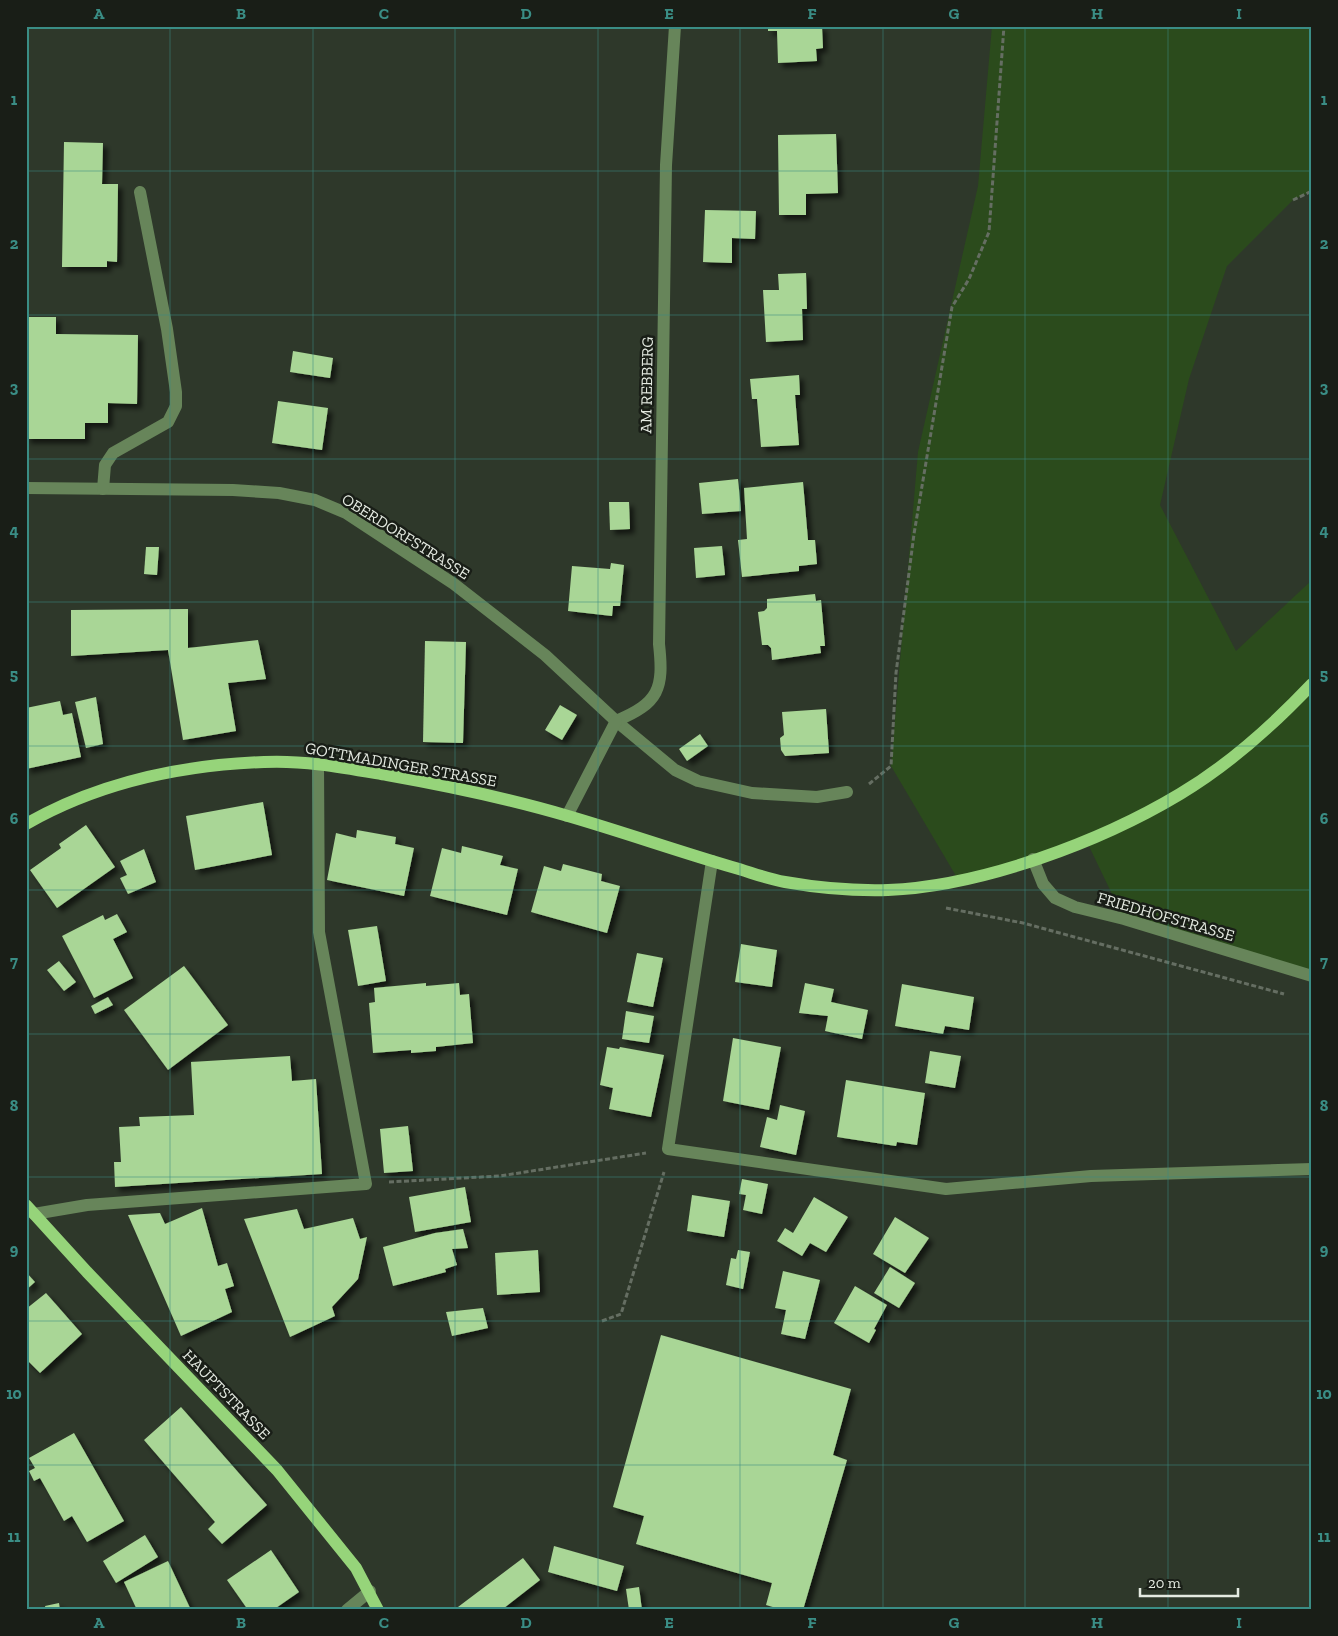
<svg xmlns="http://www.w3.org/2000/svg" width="1338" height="1636" font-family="'Zilla Slab',serif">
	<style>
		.green { fill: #2b4b1c }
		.building { fill: #a9d696; filter: url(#shadow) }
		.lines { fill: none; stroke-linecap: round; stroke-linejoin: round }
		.path { stroke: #656e62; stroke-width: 3; stroke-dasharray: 5 2.5; stroke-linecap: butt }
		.minor { stroke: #67855a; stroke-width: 12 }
		.major { stroke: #96d47a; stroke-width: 12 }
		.grid { fill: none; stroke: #3a8d85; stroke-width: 1; stroke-opacity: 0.55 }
		.labels { text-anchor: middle; stroke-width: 5; stroke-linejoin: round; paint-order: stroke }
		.street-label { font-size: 16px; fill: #e4eae1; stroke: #191e17 }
		.neatline { fill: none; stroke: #3a8d85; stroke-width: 2 }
		.grid-label { font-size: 16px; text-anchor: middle; font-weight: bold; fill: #3a8d85 }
	</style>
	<defs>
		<filter id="shadow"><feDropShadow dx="4.5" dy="4.5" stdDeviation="2.5" flood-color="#0009"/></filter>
	</defs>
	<rect width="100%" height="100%" fill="#2e382a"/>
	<polygon class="green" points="992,26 1312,26 1312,191 1293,200 1227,266 1189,379 1160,505 1236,651 1312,580 1312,976 1124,919 1086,840 959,881 891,766 918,452 978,186"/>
	<g class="building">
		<polygon points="768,26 822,26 823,48 816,49 817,61 778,63 777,31 768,31"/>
		<polygon points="836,134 838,193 806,194 806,215 779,215 778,135"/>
		<polygon points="64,142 103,143 102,184 118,184 117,262 107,261 107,267 62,267"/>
		<polygon points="705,210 756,211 755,239 732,238 732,263 703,262"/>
		<polygon points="806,273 807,309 802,309 803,340 766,342 763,290 779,290 778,274"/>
		<polygon points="26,317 56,317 56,334 138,335 137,404 108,403 108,423 85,423 85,439 26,439"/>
		<polygon points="293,351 333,358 330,378 290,372"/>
		<polygon points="799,375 800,395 795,395 799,445 761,447 757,399 752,399 750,379"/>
		<polygon points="278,401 328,408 322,450 272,443"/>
		<polygon points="738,479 741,511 702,514 699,483"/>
		<polygon points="803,482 808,540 815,540 817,564 799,566 799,571 742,577 738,540 747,539 744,488"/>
		<polygon points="609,502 629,502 630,529 610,530"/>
		<polygon points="722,546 725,575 696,578 694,548"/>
		<polygon points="146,547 159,547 157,575 144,574"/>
		<polygon points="611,563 624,565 620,606 613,606 612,616 568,611 572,566 610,569"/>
		<polygon points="815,594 816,601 821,600 825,646 820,646 821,653 772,660 771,648 768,645 762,645 758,612 764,611 767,608 767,599"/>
		<polygon points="188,609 188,648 258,640 266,679 228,683 236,731 183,740 168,650 71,656 71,610"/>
		<polygon points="425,641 466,642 463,743 423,742"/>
		<polygon points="96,697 103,744 86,748 75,702"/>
		<polygon points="60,701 63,715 72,713 81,757 26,769 26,708"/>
		<polygon points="560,705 577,715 562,740 545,730"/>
		<polygon points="826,709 829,753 785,756 781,750 780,738 784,735 782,712"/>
		<polygon points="700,734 708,746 687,761 679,749"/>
		<polygon points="263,802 272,855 195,870 186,816"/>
		<polygon points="86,825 115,867 57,908 30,870 61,848 59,844"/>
		<polygon points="357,830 396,837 395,844 414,848 404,896 327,880 336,833 356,838"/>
		<polygon points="462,846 503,856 500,865 518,869 507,915 430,896 442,848 461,853"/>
		<polygon points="144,849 156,882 128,894 120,878 127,875 120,861"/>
		<polygon points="563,864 602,874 601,881 620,886 607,933 531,912 544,866 561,871"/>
		<polygon points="117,914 127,932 113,939 133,978 94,998 62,936 103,915 105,920"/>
		<polygon points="377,926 386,981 358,986 348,930"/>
		<polygon points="741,944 777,950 772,987 735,982"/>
		<polygon points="637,953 663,958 653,1007 627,1002"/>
		<polygon points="59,961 76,982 64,991 47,970"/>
		<polygon points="184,966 228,1025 168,1070 124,1010"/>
		<polygon points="426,983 426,986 459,983 460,995 469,994 473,1043 436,1047 436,1051 411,1053 411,1050 373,1053 369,1003 375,1002 374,988"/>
		<polygon points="805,983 834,989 831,1002 868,1010 862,1039 825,1031 828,1016 799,1013"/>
		<polygon points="902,984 974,997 969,1030 945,1026 943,1034 895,1026"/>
		<polygon points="108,997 113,1005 95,1014 91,1006"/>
		<polygon points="626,1011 654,1016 649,1043 622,1039"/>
		<polygon points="733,1038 781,1047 769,1110 723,1101"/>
		<polygon points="607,1047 619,1049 620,1047 664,1055 651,1117 609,1109 613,1088 600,1085"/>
		<polygon points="930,1051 961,1056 955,1088 925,1083"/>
		<polygon points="290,1056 292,1081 316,1079 322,1174 115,1187 114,1162 121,1162 119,1127 140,1126 139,1117 194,1115 191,1062"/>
		<polygon points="846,1080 925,1093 917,1145 897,1142 896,1146 837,1137"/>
		<polygon points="780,1105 805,1111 796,1155 760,1147 767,1117 777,1120"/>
		<polygon points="408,1126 413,1171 384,1173 380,1129"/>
		<polygon points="742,1179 768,1184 762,1214 743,1210 746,1195 739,1194"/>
		<polygon points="465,1187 471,1222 415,1232 409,1197"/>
		<polygon points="692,1195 730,1201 724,1237 687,1231"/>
		<polygon points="814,1197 848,1217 826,1252 810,1243 802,1256 777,1241 785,1228 793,1233"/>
		<polygon points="202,1208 218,1266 227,1263 234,1286 225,1289 232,1312 181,1336 128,1215 160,1213 165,1224"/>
		<polygon points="297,1209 304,1229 353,1218 360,1239 367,1237 358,1279 332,1307 335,1316 290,1337 244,1219"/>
		<polygon points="895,1217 929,1238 905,1273 873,1254"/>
		<polygon points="463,1229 468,1248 452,1249 457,1265 445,1269 446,1272 393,1286 383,1247 435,1233"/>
		<polygon points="538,1250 540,1292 497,1295 495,1253"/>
		<polygon points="738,1250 750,1252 743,1289 726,1285 731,1258 736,1259"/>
		<polygon points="890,1267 915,1283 899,1308 874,1293"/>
		<polygon points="783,1271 820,1280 805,1339 781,1334 786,1310 775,1308"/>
		<polygon points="26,1272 35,1282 26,1290"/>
		<polygon points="855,1286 887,1305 874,1329 876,1330 869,1343 834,1323"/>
		<polygon points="46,1293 82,1334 40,1373 26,1359 26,1309"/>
		<polygon points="483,1308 488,1328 452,1336 446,1312"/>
		<polygon points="661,1335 851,1389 833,1455 847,1460 803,1610 783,1610 766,1605 772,1583 636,1544 644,1516 613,1507"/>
		<polygon points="181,1407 267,1505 222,1544 208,1529 215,1522 144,1440"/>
		<polygon points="74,1433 124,1521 87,1542 72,1516 64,1521 40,1478 34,1481 29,1471 35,1468 29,1458"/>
		<polygon points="145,1535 158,1557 116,1583 103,1561"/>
		<polygon points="554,1546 624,1566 617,1591 548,1572"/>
		<polygon points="271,1550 299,1592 273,1610 248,1610 227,1580"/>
		<polygon points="523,1558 540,1580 504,1608 506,1610 454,1610"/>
		<polygon points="168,1561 191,1610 137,1610 124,1582"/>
		<polygon points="639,1587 642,1610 629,1610 626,1589"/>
		<polygon points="59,1603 60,1610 46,1610 45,1606"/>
	</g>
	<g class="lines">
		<g class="path">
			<polyline points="1293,200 1312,191"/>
			<polyline points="869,784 891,766 896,673 914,534 952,307 969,279 989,232 1004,26"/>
			<polyline points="946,908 1023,923 1284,994"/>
			<polyline points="389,1182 500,1176 646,1153"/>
			<polyline points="602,1321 621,1314 664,1172"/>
		</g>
		<g class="minor">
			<polyline points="26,488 233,490 279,493 315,500 346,513 454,584 545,655 616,721 675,770 698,781 752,793 817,797 847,792"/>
			<polyline points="103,489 105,465 113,453 168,422 176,406 176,392 167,329 140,192"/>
			<path d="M 616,721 C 659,703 664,689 659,644 L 666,165 L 675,26"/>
			<polyline points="567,816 616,721"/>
			<polyline points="1033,859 1043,884 1055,898 1075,907 1124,919 1312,976"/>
			<polyline points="712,861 668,1149 946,1189 1091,1176 1312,1169"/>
			<polyline points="34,1214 87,1205 366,1184 319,932 318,764"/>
			<polyline points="347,1610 370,1591"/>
		</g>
		<g class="major">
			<path d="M 26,824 C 98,783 181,765 264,762 C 305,760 346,768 387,775 C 449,786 507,798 568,816 C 623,832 677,851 732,867 C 750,872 767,879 785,882 C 819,888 854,891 888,890 C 982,886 1100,842 1180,794 C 1227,766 1275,723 1312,684"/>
			<polyline points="26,1205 87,1272 277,1470 356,1568 378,1610"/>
		</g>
	</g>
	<path class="grid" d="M 170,26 L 170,1610M 313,26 L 313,1610M 455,26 L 455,1610M 598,26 L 598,1610M 740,26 L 740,1610M 883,26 L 883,1610M 1025,26 L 1025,1610M 1168,26 L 1168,1610M 26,171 L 1312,171M 26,315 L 1312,315M 26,459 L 1312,459M 26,602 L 1312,602M 26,746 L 1312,746M 26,890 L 1312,890M 26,1034 L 1312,1034M 26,1177 L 1312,1177M 26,1321 L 1312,1321M 26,1465 L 1312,1465"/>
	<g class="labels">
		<g class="street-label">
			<text transform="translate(646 385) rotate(-89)" y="6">AM REBBERG</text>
			<text transform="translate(406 536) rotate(32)" y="6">OBERDORFSTRASSE</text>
			<text transform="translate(401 764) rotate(10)" y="6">GOTTMADINGER STRASSE</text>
			<text transform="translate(1166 916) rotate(16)" y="6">FRIEDHOFSTRASSE</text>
			<text transform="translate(227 1394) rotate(46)" y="6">HAUPTSTRASSE</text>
		</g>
	</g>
	<rect width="1338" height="1636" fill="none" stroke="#191e17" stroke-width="55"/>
	<path d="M1140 1588v8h98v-8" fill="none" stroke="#e4eae1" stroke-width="2.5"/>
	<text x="1148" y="1588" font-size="15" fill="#e4eae1" stroke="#191e17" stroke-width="4" paint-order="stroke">20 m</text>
	<rect x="28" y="28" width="1282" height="1580" class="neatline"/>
	<g class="grid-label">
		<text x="99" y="19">A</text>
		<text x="241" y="19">B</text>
		<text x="384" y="19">C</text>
		<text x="526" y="19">D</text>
		<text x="669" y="19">E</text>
		<text x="812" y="19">F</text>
		<text x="954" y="19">G</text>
		<text x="1097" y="19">H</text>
		<text x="1239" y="19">I</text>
		<text x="14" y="105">1</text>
		<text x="1324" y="105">1</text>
		<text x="14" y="249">2</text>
		<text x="1324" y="249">2</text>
		<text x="14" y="393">3</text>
		<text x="1324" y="393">3</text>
		<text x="14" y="536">4</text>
		<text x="1324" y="536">4</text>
		<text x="14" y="680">5</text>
		<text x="1324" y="680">5</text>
		<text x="14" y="824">6</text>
		<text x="1324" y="824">6</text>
		<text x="14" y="967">7</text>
		<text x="1324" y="967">7</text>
		<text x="14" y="1111">8</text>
		<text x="1324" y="1111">8</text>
		<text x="14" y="1255">9</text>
		<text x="1324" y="1255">9</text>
		<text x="14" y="1399">10</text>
		<text x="1324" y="1399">10</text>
		<text x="14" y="1542">11</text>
		<text x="1324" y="1542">11</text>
		<text x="99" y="1628">A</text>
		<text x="241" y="1628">B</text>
		<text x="384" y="1628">C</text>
		<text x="526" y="1628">D</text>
		<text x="669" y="1628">E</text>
		<text x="812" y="1628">F</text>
		<text x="954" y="1628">G</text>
		<text x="1097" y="1628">H</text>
		<text x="1239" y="1628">I</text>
	</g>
</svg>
